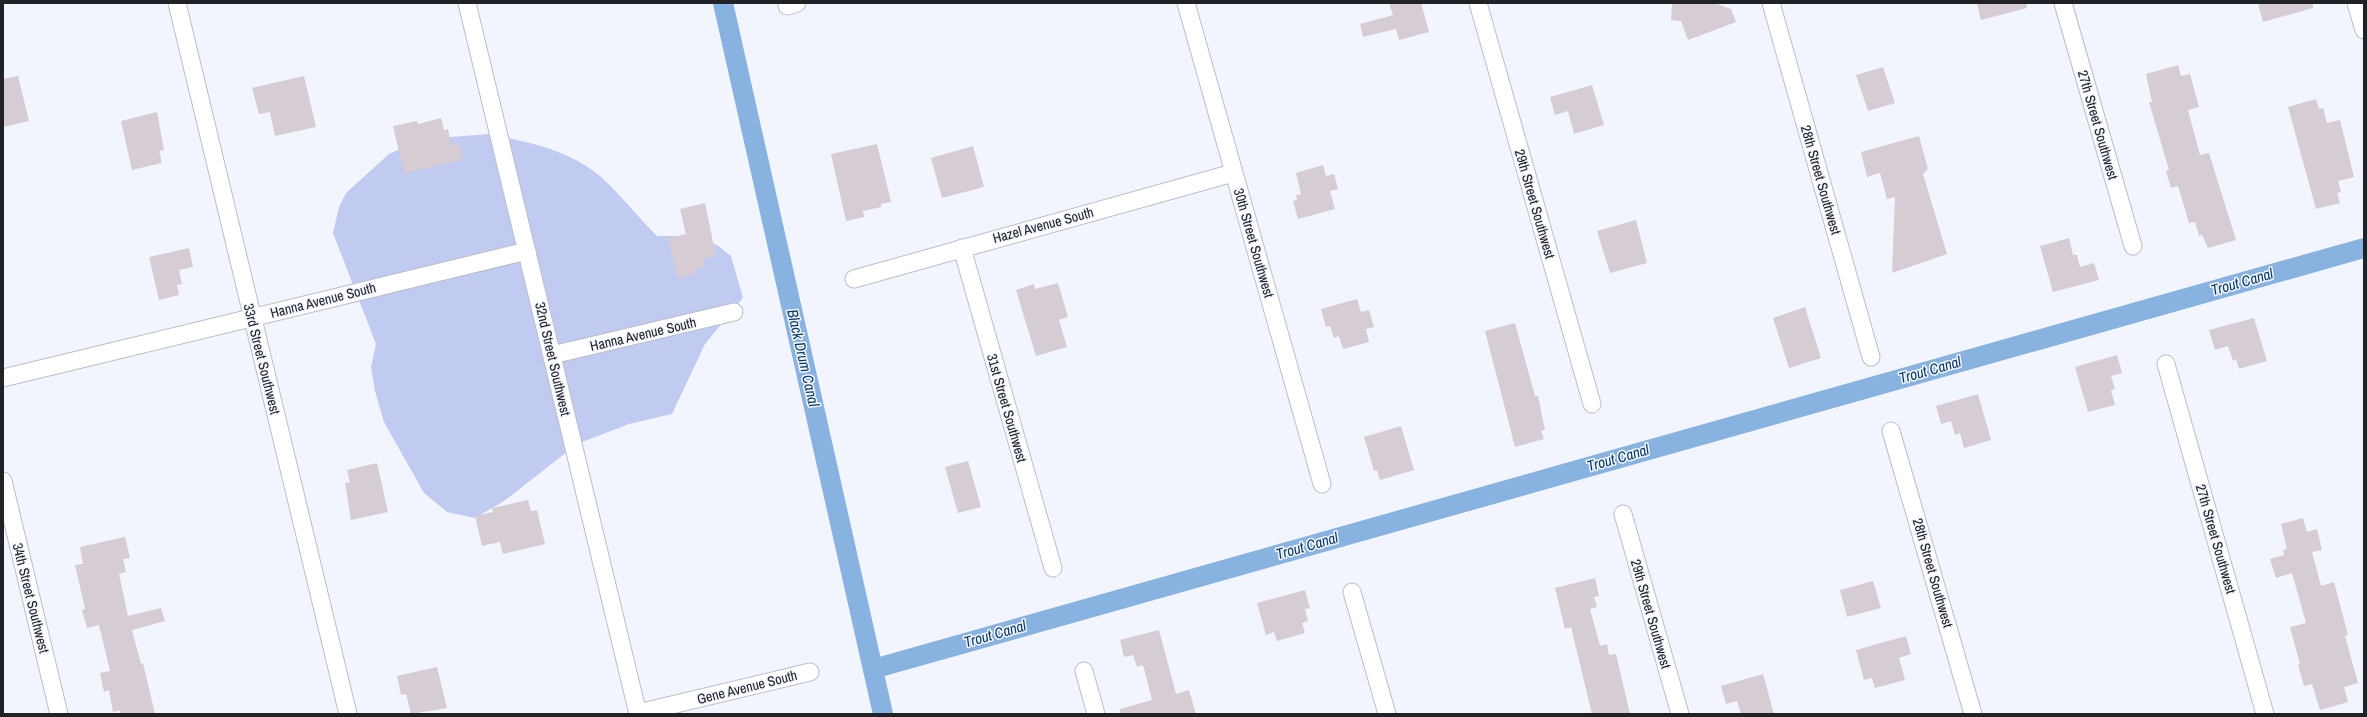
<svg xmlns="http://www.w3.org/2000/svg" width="2367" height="717" font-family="'Archivo Narrow',sans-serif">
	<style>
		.green { fill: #c1cbf1 }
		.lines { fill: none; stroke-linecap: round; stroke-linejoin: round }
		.canal { stroke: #88b3e0; stroke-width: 20 }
		.building { fill: #d6ccd3 }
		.minor-casing { stroke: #bbbec9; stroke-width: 19 }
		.minor { stroke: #fff; stroke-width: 17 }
		.labels { text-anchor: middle; stroke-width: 3; stroke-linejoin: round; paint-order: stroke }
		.street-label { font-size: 14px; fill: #212226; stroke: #f2f5fe }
		.water-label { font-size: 15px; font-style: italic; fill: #083a64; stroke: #f2f5fe }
	</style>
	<rect width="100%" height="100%" fill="#f2f5fe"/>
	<path class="green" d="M 489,134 C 528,142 568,149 600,176 C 620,194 638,217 657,236 L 694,236 L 717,245 L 731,256 L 743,298 L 705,344 L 672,414 L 629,424 L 577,444 L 504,501 L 475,518 L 447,512 L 424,493 L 384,422 L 375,391 L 371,367 L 376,344 L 333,233 L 339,207 L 346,193 L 389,154 L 409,145 L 438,138 Z"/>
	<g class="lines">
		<g class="canal">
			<polyline points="723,3 883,714"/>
			<polyline points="873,669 2364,248"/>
		</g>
	</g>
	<g class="building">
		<polygon points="1389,3 1421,3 1429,32 1399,40 1396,29 1363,37 1360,24 1393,15"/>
		<polygon points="1672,3 1714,3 1731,9 1736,22 1688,40 1681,21 1671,20"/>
		<polygon points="1977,3 2026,3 2027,8 1981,20"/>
		<polygon points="2258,3 2313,3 2313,8 2263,22"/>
		<polygon points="2178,65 2181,76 2190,74 2199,107 2188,110 2200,155 2209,153 2236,240 2208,248 2202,235 2199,236 2195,222 2189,223 2178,186 2171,188 2166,171 2169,170 2149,102 2152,102 2146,74"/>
		<polygon points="1883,67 1895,103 1868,111 1856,75"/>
		<polygon points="18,76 29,121 3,127 3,79"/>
		<polygon points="304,76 316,127 275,136 270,112 259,114 252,88"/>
		<polygon points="1592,85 1604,125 1574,134 1568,111 1555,115 1550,97"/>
		<polygon points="2316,99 2319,109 2323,108 2327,123 2340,120 2354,177 2338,181 2341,192 2337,193 2340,203 2316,209 2288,107"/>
		<polygon points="157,112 164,150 159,151 162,163 132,170 121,121"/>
		<polygon points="441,118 444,130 448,129 451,145 459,143 463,160 404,173 393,126 417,121 418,124"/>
		<polygon points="1919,136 1928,169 1923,174 1947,254 1892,273 1895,197 1887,199 1880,173 1867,177 1861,152"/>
		<polygon points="877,144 891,202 881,204 881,207 863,211 864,217 846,221 831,154"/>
		<polygon points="973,146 984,187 942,198 931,158"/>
		<polygon points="1323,165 1326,176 1334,174 1338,189 1330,191 1335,209 1298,219 1293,201 1297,200 1296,195 1301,194 1296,173"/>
		<polygon points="705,203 716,256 704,259 705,266 695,269 696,274 678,278 668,238 686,234 680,209"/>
		<polygon points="1636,220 1647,263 1610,273 1597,231"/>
		<polygon points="2069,238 2073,255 2077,255 2080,267 2094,263 2099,280 2053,292 2040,246"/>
		<polygon points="189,248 193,267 179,270 182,284 177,285 179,295 159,300 149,257"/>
		<polygon points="1058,283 1068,317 1059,320 1067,347 1036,356 1016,290 1034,284 1035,289"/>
		<polygon points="1357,299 1361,312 1369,310 1374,327 1366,329 1369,342 1343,349 1339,336 1334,338 1330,326 1326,327 1321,309"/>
		<polygon points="1805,307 1821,358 1789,368 1773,318"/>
		<polygon points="2254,318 2267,361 2239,369 2236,359 2233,361 2228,346 2215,350 2209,330"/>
		<polygon points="1515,323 1535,396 1538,396 1545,430 1541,431 1544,439 1515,447 1485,331"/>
		<polygon points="2117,355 2122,373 2111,376 2115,389 2111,390 2115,405 2088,412 2075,367"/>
		<polygon points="1978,394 1991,440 1964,448 1960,433 1955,435 1951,421 1941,424 1936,406"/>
		<polygon points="1401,426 1414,470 1380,480 1377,470 1374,471 1364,437"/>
		<polygon points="968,461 981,507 958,513 945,467"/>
		<polygon points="377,463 388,512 351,520 345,483 350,482 347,470"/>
		<polygon points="528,500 531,511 537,510 545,544 503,554 500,542 482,546 475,516 493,512 492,508"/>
		<polygon points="2303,518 2307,532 2317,529 2322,550 2312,552 2321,586 2334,582 2348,635 2345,636 2358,683 2344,687 2348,702 2320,710 2312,684 2304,686 2298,665 2300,664 2290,627 2306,623 2292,573 2276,578 2270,559 2284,555 2283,550 2287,549 2281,524"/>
		<polygon points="125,537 130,558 123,559 126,572 119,574 128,616 161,608 165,621 132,630 141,664 143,663 155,714 120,714 120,710 113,712 109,690 104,692 100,673 110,671 99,625 87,628 82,610 85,609 75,565 83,564 80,547"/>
		<polygon points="1595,578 1599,596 1594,597 1597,607 1590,609 1600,646 1607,644 1609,655 1616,654 1630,714 1592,714 1571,627 1565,629 1555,588"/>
		<polygon points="1873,581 1881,608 1847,617 1840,590"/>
		<polygon points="1305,590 1310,608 1305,609 1308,621 1302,623 1305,633 1277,641 1274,632 1266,635 1257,603"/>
		<polygon points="1159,630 1176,694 1189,690 1196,714 1120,714 1120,709 1152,700 1143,665 1137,667 1133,655 1124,657 1120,640"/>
		<polygon points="1906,636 1911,654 1899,658 1905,680 1875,688 1872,678 1864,680 1856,650"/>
		<polygon points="437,667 447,708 411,714 406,694 401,695 397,676"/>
		<polygon points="1763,674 1774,714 1741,714 1737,701 1726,704 1721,686"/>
	</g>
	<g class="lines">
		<g class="minor-casing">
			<g id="minor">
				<polyline points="177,3 348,714"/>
				<polyline points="467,3 638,714"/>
				<polyline points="1186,3 1322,484"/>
				<polyline points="1478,3 1592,404"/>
				<polyline points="1771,3 1871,357"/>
				<polyline points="2063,3 2133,246"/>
				<polyline points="2356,3 2364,30"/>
				<polyline points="787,6 797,3"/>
				<polyline points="962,248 1053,568"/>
				<polyline points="854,279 1233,173"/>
				<polyline points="552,355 734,312"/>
				<polyline points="2166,364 2265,714"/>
				<polyline points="3,378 527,251"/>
				<polyline points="1891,431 1973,714"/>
				<polyline points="3,481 59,714"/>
				<polyline points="1623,514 1680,714"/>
				<polyline points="1352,592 1387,714"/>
				<polyline points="1084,671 1096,714"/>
				<polyline points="638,713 810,672"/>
			</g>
		</g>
		<use href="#minor" class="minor"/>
	</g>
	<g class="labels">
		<g class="street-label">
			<text transform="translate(2098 125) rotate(74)" y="5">27th Street Southwest</text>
			<text transform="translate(1821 180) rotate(74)" y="5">28th Street Southwest</text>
			<text transform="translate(1535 204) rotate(74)" y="5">29th Street Southwest</text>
			<text transform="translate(1043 225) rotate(-15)" y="5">Hazel Avenue South</text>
			<text transform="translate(1254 243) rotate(74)" y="5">30th Street Southwest</text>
			<text transform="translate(323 300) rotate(-14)" y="5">Hanna Avenue South</text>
			<text transform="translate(643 334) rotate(-13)" y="5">Hanna Avenue South</text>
			<text transform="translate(262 359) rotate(76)" y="5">33rd Street Southwest</text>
			<text transform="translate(553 359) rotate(77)" y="5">32nd Street Southwest</text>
			<text transform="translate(1007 408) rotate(74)" y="5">31st Street Southwest</text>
			<text transform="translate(2216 539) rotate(74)" y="5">27th Street Southwest</text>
			<text transform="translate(1933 573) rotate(74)" y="5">28th Street Southwest</text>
			<text transform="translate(31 598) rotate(76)" y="5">34th Street Southwest</text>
			<text transform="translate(1651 614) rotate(74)" y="5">29th Street Southwest</text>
			<text transform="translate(747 687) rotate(-14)" y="5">Gene Avenue South</text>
		</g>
		<g class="water-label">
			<text transform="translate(2242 282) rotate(-16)" y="5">Trout Canal</text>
			<text transform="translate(803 358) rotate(77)" y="5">Black Drum Canal</text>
			<text transform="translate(1930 370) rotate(-16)" y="5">Trout Canal</text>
			<text transform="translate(1618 458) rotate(-16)" y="5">Trout Canal</text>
			<text transform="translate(1307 546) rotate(-16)" y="5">Trout Canal</text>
			<text transform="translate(995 634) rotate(-16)" y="5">Trout Canal</text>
		</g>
	</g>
	<rect width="2367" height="717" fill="none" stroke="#212226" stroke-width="8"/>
</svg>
